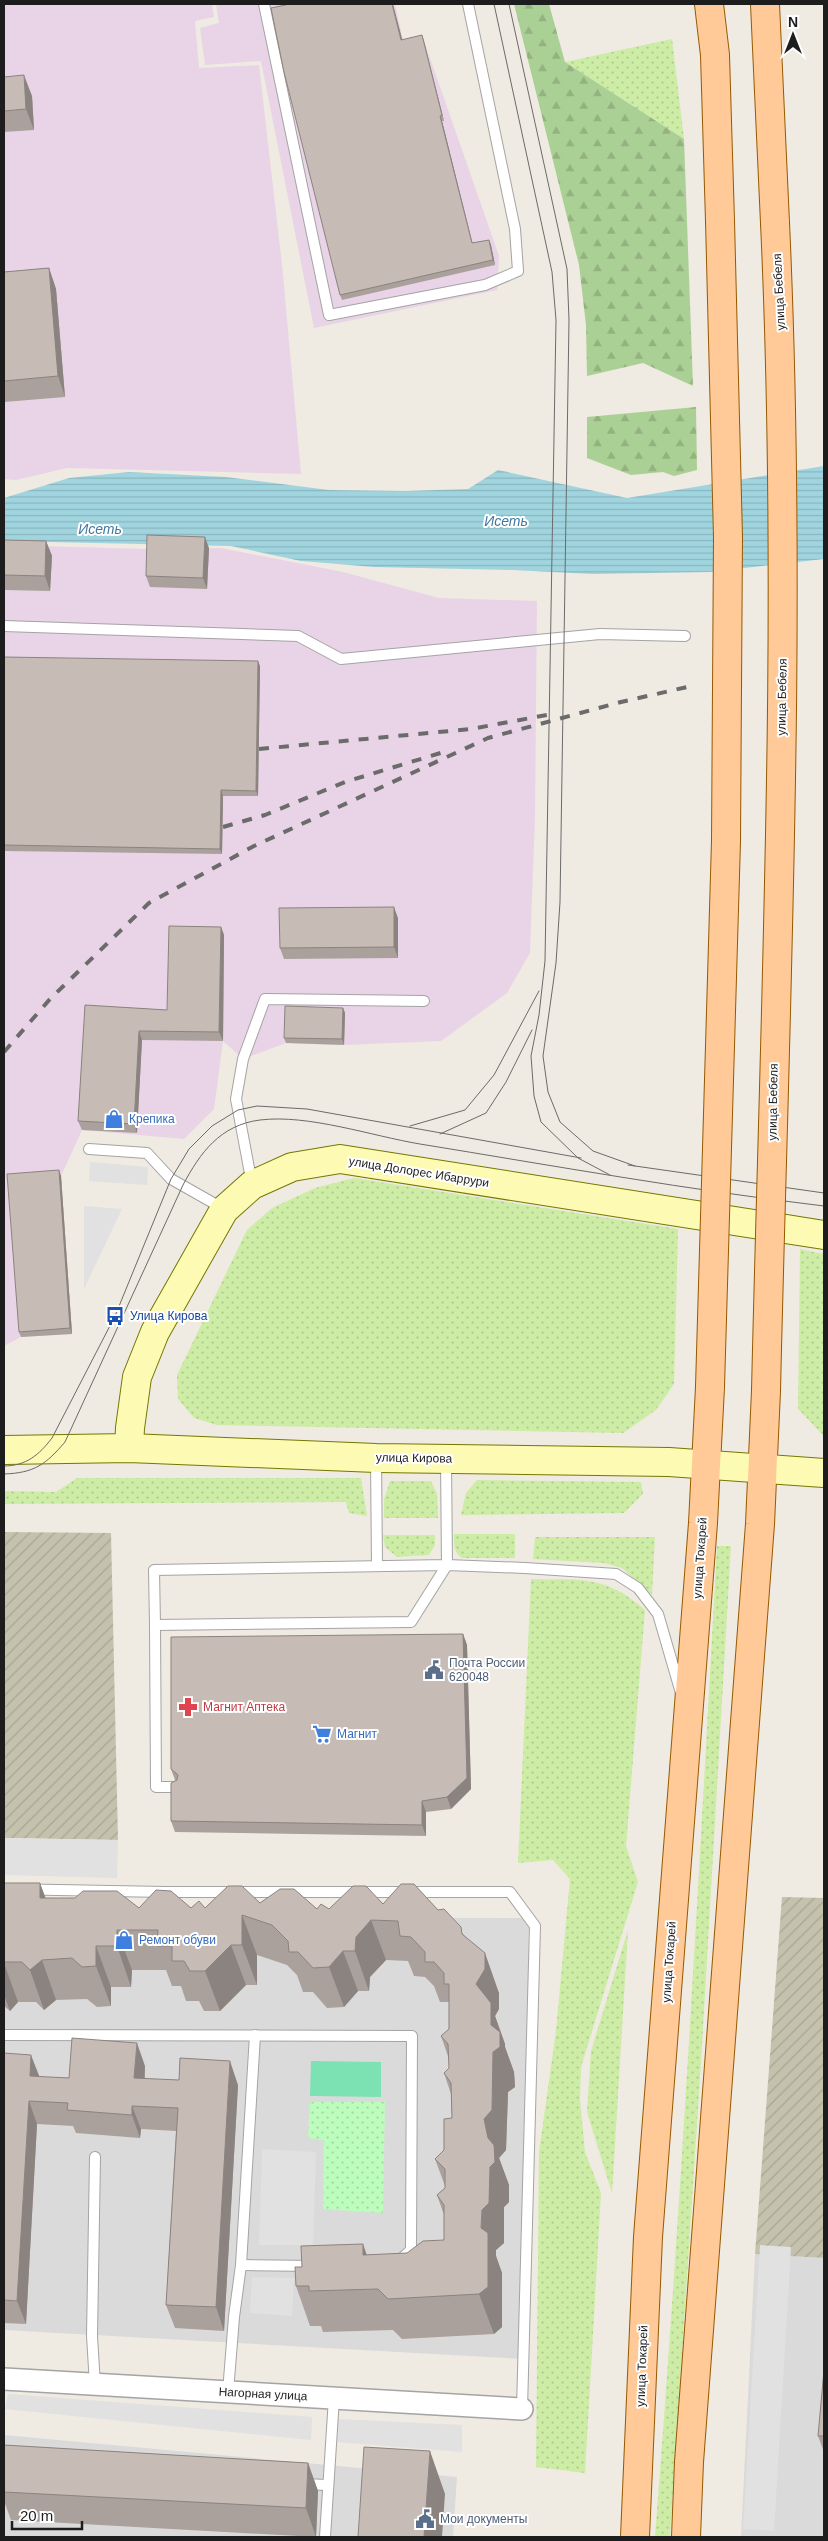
<svg xmlns="http://www.w3.org/2000/svg" width="828" height="2541" font-family="Helvetica,sans-serif">
	<style>
		.residential { fill: #dbdada }
		.industrial { fill: #e8d4e6 }
		.construction { fill: url(#construction-furrows) }
		.grass { fill: url(#grass-dots) }
		.forest { fill: url(#forest-firs) }
		.park { fill: url(#park-dots) }
		.pitch { fill: #7ce2b3 }
		.parking { fill: #e1e1e1 }
		.water { fill: url(#water-rules) }
		.lines { fill: none; stroke-linecap: round; stroke-linejoin: round }
		.lane-casing { stroke: #a4a4a4; stroke-width: 12 }
		.street-casing { stroke: #a4a4a4; stroke-width: 24 }
		.secondary-casing { stroke: #747800; stroke-width: 30 }
		.primary-casing { stroke: #965900; stroke-width: 30 }
		.lane { stroke: #fff; stroke-width: 10 }
		.street { stroke: #fff; stroke-width: 21 }
		.secondary { stroke: #fdfbb3; stroke-width: 28 }
		.primary { stroke: #ffca97; stroke-width: 28 }
		.tram { stroke: #6b6b6b; stroke-width: 1 }
		.rail { stroke: #6b6b6b; stroke-width: 4; stroke-dasharray: 10 10; stroke-linecap: butt }
		.primary-bridge-casing { stroke: #965900; stroke-width: 30; stroke-linecap: butt }
		.primary-bridge { stroke: #ffca97; stroke-width: 28 }
		.wall { fill: #aba19c }
		.shaded-wall { fill: #8b837f }
		.building { fill: #c7bbb5; stroke: #8b837f }
		.labels { text-anchor: middle; stroke-width: 4; stroke-linejoin: round; paint-order: stroke }
		.street-label { font-size: 12px; fill: #1d1d1d; stroke: #fff }
		.shop-label { font-size: 12px; fill: #366cbe; stroke: #fff; text-anchor: start }
		.transit-label { font-size: 12px; fill: #164399; stroke: #fff; text-anchor: start }
		.service-label { font-size: 12px; fill: #4e5e75; stroke: #fff; text-anchor: start }
		.health-label { font-size: 12px; fill: #be3a42; stroke: #fff; text-anchor: start }
		.water-label { font-size: 14px; font-style: italic; fill: #4078a1; stroke: #fff }
	</style>
	<defs>
		<pattern id="construction-furrows" width="10" height="10" patternUnits="userSpaceOnUse" patternTransform="scale(1.25)"><rect width="10" height="10" fill="#c4c2ad"/><path d="M-1 1l2-2M0 10L10 0M9 11l2-2" fill="none" stroke="#a8a694"/></pattern>
		<pattern id="grass-dots" width="8" height="8" patternUnits="userSpaceOnUse" patternTransform="scale(1.25)"><rect width="8" height="8" fill="#cdeca5"/><path d="M2 2h.1M6 6h.1" fill="none" stroke="#b0ca8e" stroke-width="1.8" stroke-linecap="round"/></pattern>
		<pattern id="forest-firs" width="22" height="20" patternUnits="userSpaceOnUse" patternTransform="scale(1.25)"><rect width="22" height="20" fill="#abd095"/><path d="M5 1l3.5 6h-7zM16 11l3.5 6h-7z" fill="#93b280"/></pattern>
		<pattern id="park-dots" width="8" height="8" patternUnits="userSpaceOnUse" patternTransform="scale(1.25)"><rect width="8" height="8" fill="#bcfcbc"/><path d="M2 2h.1M6 6h.1" fill="none" stroke="#a1d8a1" stroke-width="1.8" stroke-linecap="round"/></pattern>
		<pattern id="water-rules" width="6" height="5" patternUnits="userSpaceOnUse" patternTransform="scale(1.25)"><rect width="6" height="5" fill="#a0d5df"/><path d="M0 2.5h6" fill="none" stroke="#89b6bf"/></pattern>
	</defs>
	<rect width="100%" height="100%" fill="#efeae2"/>
	<g class="residential">
		<polygon points="4,1917 529,1918 522,2359 4,2330"/>
		<polygon points="755,2254 824,2258 824,2537 741,2537"/>
		<polygon points="4,2435 457,2477 453,2537 4,2537"/>
	</g>
	<g class="industrial">
		<polygon points="4,4 212,4 214,17 195,21 199,68 259,65 282,265 301,474 67,468 16,480 4,479"/>
		<polygon points="216,4 395,4 404,45 424,41 499,256 497,290 314,328 261,61 205,65 200,28 219,23"/>
		<polygon points="4,545 145,549 221,548 343,572 439,598 537,601 535,815 530,953 507,993 441,1041 344,1045 286,1043 243,1059 223,1041 214,1109 184,1139 82,1130 61,1176 72,1334 21,1337 4,1346"/>
	</g>
	<g class="construction">
		<polygon points="4,1532 111,1533 118,1840 4,1838"/>
		<polygon points="782,1897 824,1898 824,2258 755,2254"/>
	</g>
	<g class="grass">
		<polygon points="672,39 684,139 565,62"/>
		<polygon points="354,1178 678,1229 674,1384 656,1410 623,1433 217,1425 194,1418 178,1399 177,1375 247,1230 272,1208 315,1188"/>
		<polygon points="800,1249 824,1254 824,1436 798,1409"/>
		<polygon points="77,1478 361,1478 367,1516 349,1513 346,1502 4,1504 4,1491 56,1492"/>
		<polygon points="477,1480 641,1482 643,1494 624,1513 461,1515 466,1493"/>
		<polygon points="390,1481 431,1481 437,1494 438,1518 384,1518 384,1499"/>
		<path d="M 454,1534 L 515,1534 L 515,1558 L 462,1558 C 453,1552 454,1545 454,1534 Z"/>
		<polygon points="383,1535 435,1535 435,1545 429,1555 397,1557 385,1547"/>
		<polygon points="535,1537 655,1537 652,1595 622,1568 604,1563 533,1559"/>
		<path d="M 717,1546 L 731,1546 L 701,2062 L 670,2537 L 655,2537 C 681,2207 699,1876 717,1546 Z"/>
		<path d="M 531,1579 C 581,1580 606,1575 645,1610 L 626,1846 L 638,1882 L 581,2067 L 580,2100 L 585,2152 L 601,2193 L 585,2473 L 536,2467 L 539,2152 L 556,2031 L 570,1879 L 553,1860 L 518,1863 Z"/>
		<polygon points="628,1930 612,2193 587,2112 591,2051"/>
	</g>
	<g class="forest">
		<polygon points="514,4 549,4 565,62 684,139 693,386 643,363 587,376 586,325 579,265"/>
		<polygon points="696,407 697,470 674,476 663,472 631,475 587,458 587,417"/>
	</g>
	<polygon class="park" points="310,2102 385,2102 383,2213 323,2209 324,2140 308,2138"/>
	<polygon class="pitch" points="311,2061 381,2062 381,2097 310,2096"/>
	<g class="parking">
		<polygon points="90,1162 148,1167 147,1185 89,1181"/>
		<polygon points="84,1206 122,1209 84,1289"/>
		<polygon points="4,1838 118,1840 117,1878 4,1875"/>
		<polygon points="262,2149 316,2152 313,2245 259,2245"/>
		<polygon points="760,2245 791,2247 774,2531 743,2529"/>
		<polygon points="252,2277 294,2278 292,2316 250,2313"/>
		<polygon points="8,2394 312,2417 311,2440 5,2409"/>
		<polygon points="338,2419 462,2425 462,2452 336,2442"/>
	</g>
	<polygon class="water" points="824,466 824,559 710,572 593,574 512,570 374,567 301,561 231,546 4,541 4,498 69,478 129,472 226,477 329,490 405,491 468,489 498,470 627,498"/>
	<g class="lines">
		<g class="lane-casing">
			<g id="lane">
				<polyline points="264,4 329,315 485,285 518,271 515,229 468,4"/>
				<polyline points="4,626 298,636 341,659 600,634 685,636"/>
				<polyline points="89,1149 147,1153 171,1179 224,1209"/>
				<polyline points="252,1184 236,1099 243,1059 265,999 424,1001"/>
				<polyline points="376,1459 377,1566"/>
				<polyline points="446,1459 447,1565 411,1622 155,1625 154,1570 447,1565 525,1568 616,1574 638,1588 658,1614 681,1693"/>
				<polyline points="155,1625 156,1787 175,1787"/>
				<polyline points="4,1889 165,1892 510,1892 535,1926 522,2409"/>
				<polyline points="4,2035 412,2036 411,2250 401,2259"/>
				<polyline points="95,2157 92,2336 95,2385"/>
				<polyline points="241,2265 315,2266"/>
				<polyline points="228,2392 234,2317 241,2265 255,2035"/>
				<polyline points="303,2484 327,2485"/>
				<polyline points="325,2537 334,2398"/>
			</g>
		</g>
		<g class="street-casing">
			<polyline id="street" points="4,2379 522,2409"/>
		</g>
		<g class="secondary-casing">
			<g id="secondary">
				<polyline points="129,1448 130,1428 137,1377 155,1332 224,1210 252,1185 292,1167 340,1159 824,1235"/>
				<polyline points="4,1450 129,1448 376,1458 669,1462 824,1473"/>
			</g>
		</g>
		<g class="primary-casing">
			<g id="primary">
				<polyline points="709,4 715,55 720,221"/>
				<polyline points="765,4 775,223"/>
				<polyline points="635,2537 648,2237 703,1523 710,1387"/>
				<polyline points="686,2537 689,2462 760,1524 766,1391"/>
			</g>
		</g>
		<use href="#lane" class="lane"/>
		<use href="#street" class="street"/>
		<use href="#secondary" class="secondary"/>
		<use href="#primary" class="primary"/>
		<g class="tram">
			<polyline points="494,4 552,272 556,320 545,961 539,1015 531,1056 534,1096 541,1122 578,1158 610,1175"/>
			<polyline points="509,4 567,269 569,320 560,902 556,963 543,1056 548,1092 560,1122 593,1151 635,1166"/>
			<polyline points="410,1126 465,1110 494,1075 539,991"/>
			<polyline points="440,1134 486,1113 506,1082 532,1030"/>
			<polyline points="628,1165 824,1193"/>
			<path d="M 4,1466 C 26,1466 39,1455 52,1438 L 115,1316 L 171,1179 L 189,1149 L 212,1126 L 238,1110 L 257,1106 L 307,1109 L 581,1158"/>
			<path d="M 4,1474 C 35,1473 46,1464 65,1442 L 183,1185 C 200,1153 220,1125 260,1120 C 308,1114 372,1136 420,1144 C 555,1166 689,1190 824,1206"/>
		</g>
		<g class="rail">
			<polyline points="259,749 471,729 552,714"/>
			<polyline points="223,827 265,815 345,782 447,751"/>
			<polyline points="4,1052 50,999 149,903 254,846 488,738 621,702 696,685"/>
		</g>
		<g class="primary-bridge-casing">
			<g id="primary-bridge">
				<polyline points="710,1387 726,841 728,537 720,221"/>
				<path d="M 766,1391 C 775,1002 793,612 775,223"/>
			</g>
		</g>
		<use href="#primary-bridge" class="primary-bridge"/>
	</g>
	<g class="wall">
		<polygon points="422,35 444,121 442,121 472,243 489,240 491,245 495,265 342,300 340,295 402,40"/>
		<polygon points="4,77 32,96 34,130 4,132"/>
		<polygon points="49,268 56,289 65,397 4,402 4,272"/>
		<polygon points="4,540 46,541 52,556 50,591 4,590"/>
		<polygon points="209,548 207,589 150,587 146,576"/>
		<polygon points="4,657 260,666 258,796 223,796 222,854 4,851"/>
		<polygon points="398,918 398,958 284,959 280,948"/>
		<polygon points="221,927 224,935 223,1041 142,1040 137,1133 82,1130 78,1121 85,1005 167,1010"/>
		<polygon points="343,1008 345,1013 344,1045 286,1043 284,1038"/>
		<polygon points="59,1170 61,1176 72,1334 21,1337 19,1332"/>
		<polygon points="463,1634 467,1645 471,1789 451,1809 426,1812 426,1836 175,1832 171,1821 175,1780 171,1769"/>
		<polygon points="4,1883 45,1898 139,1908 205,1908 260,1903 317,1909 329,1909 383,1904 438,1910 465,1936 499,1993 499,2009 495,2016 505,2044 505,2047 514,2072 515,2087 508,2092 506,2150 499,2158 509,2185 509,2202 504,2207 504,2243 496,2250 496,2256 502,2273 502,2327 494,2334 402,2339 393,2330 323,2332 321,2326 310,2326 296,2286 302,2267 367,2255 407,2253 444,2240 444,2215 437,2195 445,2188 445,2186 435,2159 444,2150 452,2118 451,2094 444,2073 449,2068 449,2059 441,2036 449,2029 449,2002 440,2002 434,1986 425,1977 414,1976 408,1961 386,1960 370,1977 369,1991 358,1991 344,2007 327,2008 313,1992 303,1992 297,1975 287,1965 257,1955 257,1985 246,1985 220,2011 204,2011 199,2001 186,2001 181,1986 172,1986 166,1970 132,1970 131,1987 111,1987 111,2006 97,2007 87,1999 56,2000 44,2010 36,2002 18,2002 10,2011 4,2006"/>
		<polygon points="4,2053 39,2077 69,2078 145,2066 145,2079 238,2085 224,2331 175,2328 166,2305 176,2131 141,2129 140,2138 76,2133 73,2126 37,2124 26,2324 4,2323"/>
		<polygon points="824,2370 824,2452 818,2436"/>
		<polygon points="4,2445 308,2463 318,2491 316,2537 11,2520 4,2501"/>
	</g>
	<g class="shaded-wall">
		<polygon points="392,4 393,4 404,46 401,40"/>
		<polygon points="422,35 424,41 444,121 442,115"/>
		<polygon points="24,75 32,96 34,130 26,109"/>
		<polygon points="440,116 442,121 474,249 472,243"/>
		<polygon points="489,240 491,245 495,265 493,260"/>
		<polygon points="49,268 56,289 65,397 58,376"/>
		<polygon points="205,537 209,548 207,589 203,578"/>
		<polygon points="46,541 52,556 50,591 45,576"/>
		<polygon points="258,661 260,666 258,796 256,791"/>
		<polygon points="221,790 223,796 222,854 220,849"/>
		<polygon points="394,907 398,918 398,958 394,947"/>
		<polygon points="221,927 224,935 223,1041 219,1032"/>
		<polygon points="343,1008 345,1013 344,1045 342,1039"/>
		<polygon points="139,1031 142,1040 137,1133 134,1124"/>
		<polygon points="59,1170 61,1176 72,1334 70,1328"/>
		<polygon points="463,1634 467,1645 471,1789 451,1809 447,1797"/>
		<polygon points="422,1801 426,1812 426,1836 422,1825"/>
		<polygon points="40,1883 55,1923 40,1898"/>
		<polygon points="242,1915 257,1955 257,1985 242,1945"/>
		<polygon points="371,1920 386,1960 370,1977 369,1991 355,1951 356,1937"/>
		<polygon points="117,1930 132,1970 131,1987 117,1946"/>
		<polygon points="231,1945 246,1985 220,2011 205,1971"/>
		<polygon points="96,1946 111,1987 111,2006 96,1966"/>
		<polygon points="343,1951 358,1991 344,2007 329,1967"/>
		<polygon points="485,1953 499,1993 499,2009 495,2016 505,2044 505,2047 514,2072 515,2087 508,2092 506,2150 499,2158 509,2185 509,2202 504,2207 504,2243 496,2250 496,2256 502,2273 502,2327 494,2334 479,2294 482,2210 488,2138 484,2119 476,1984"/>
		<polygon points="42,1960 56,2000 44,2010 30,1970"/>
		<polygon points="4,1963 18,2002 10,2011 4,1995"/>
		<polygon points="137,2043 145,2066 143,2102 134,2078"/>
		<polygon points="31,2055 40,2078 30,2076"/>
		<polygon points="230,2061 238,2085 224,2331 216,2307"/>
		<polygon points="29,2101 37,2124 26,2324 17,2301"/>
		<polygon points="132,2106 141,2129 140,2138 132,2115"/>
		<polygon points="363,2244 377,2284 363,2255"/>
		<polygon points="430,2451 445,2494 442,2537 424,2537"/>
		<polygon points="308,2463 318,2491 316,2537 306,2508"/>
	</g>
	<g class="building">
		<polygon points="290,4 392,4 401,40 422,35 442,115 440,116 472,243 489,240 493,260 340,295 284,72 271,8"/>
		<polygon points="24,75 26,109 4,111 4,77"/>
		<polygon points="49,268 58,376 4,381 4,272"/>
		<polygon points="147,535 205,537 203,578 146,576"/>
		<polygon points="4,540 46,541 45,576 4,575"/>
		<polygon points="4,657 258,661 256,791 221,790 220,849 4,845"/>
		<polygon points="394,907 394,947 280,948 279,908"/>
		<polygon points="169,926 221,927 219,1032 139,1031 134,1124 78,1121 85,1005 167,1010"/>
		<polygon points="285,1006 343,1008 342,1039 284,1038"/>
		<polygon points="59,1170 70,1328 19,1332 7,1174"/>
		<polygon points="463,1634 467,1778 447,1797 422,1801 422,1825 171,1821 171,1783 177,1780 178,1775 171,1769 171,1637"/>
		<polygon points="4,1883 40,1883 40,1898 75,1898 83,1891 117,1891 139,1908 156,1890 171,1891 191,1908 199,1901 205,1908 228,1886 242,1886 260,1903 280,1889 294,1889 317,1909 321,1904 329,1909 353,1886 366,1886 383,1904 401,1884 414,1884 438,1910 444,1909 461,1927 462,1934 485,1953 485,1969 476,1984 491,2003 491,2025 500,2032 500,2047 493,2052 492,2110 484,2119 488,2138 494,2145 495,2162 490,2167 489,2203 482,2210 481,2228 488,2233 488,2287 479,2294 388,2299 378,2289 309,2291 309,2286 296,2286 295,2267 302,2267 301,2246 363,2244 363,2255 407,2253 423,2241 444,2240 444,2205 437,2195 445,2188 445,2169 435,2159 444,2150 444,2119 452,2118 451,2083 444,2073 449,2068 448,2044 441,2036 449,2029 449,1984 444,1984 444,1973 434,1962 425,1962 425,1952 411,1937 400,1936 398,1921 371,1920 356,1937 355,1951 343,1951 329,1967 313,1968 298,1952 289,1952 288,1941 272,1925 242,1915 242,1945 231,1945 205,1971 190,1971 184,1961 172,1961 172,1946 157,1946 158,1930 117,1930 117,1946 96,1946 96,1966 82,1967 72,1958 42,1960 30,1970 22,1962 4,1962"/>
		<polygon points="72,2038 137,2043 134,2078 179,2080 180,2058 230,2061 216,2307 166,2305 178,2108 132,2106 132,2115 67,2110 68,2103 29,2101 17,2301 4,2300 4,2053 31,2055 30,2076 69,2078"/>
		<polygon points="824,2370 824,2436 818,2436"/>
		<polygon points="4,2445 308,2463 306,2508 4,2492"/>
		<polygon points="364,2447 430,2451 424,2537 358,2537"/>
	</g>
	<defs>
		<g id="shop-bare" transform="scale(1.5)"><path d="M-5-2.5h2.3a2.7 3.5 0 0 1 5.4 0H5L5.5 6h-11ZM-1.5-2.5h3a1.5 2.3 0 0 0-3 0Z" fill="#3f7fe0" stroke="#fff" stroke-width="2.5" paint-order="stroke"/></g>
		<g id="bus-bare" transform="scale(1.5)"><path d="M-5-6H5V4H4V6H2V4H-2V6H-4V4H-5ZM-3.5-4V0h7V-4ZM-3.5 1.2v1.5H-2V1.2ZM2 1.2v1.5H3.5V1.2Z" fill="#1a4fb4" stroke="#fff" stroke-width="2.5" paint-order="stroke"/></g>
		<g id="civic-bare" transform="scale(1.5)"><path d="M-.6-6.5H3V-4.5H.6V-3L4-1V1h2V6H-6V1h2V-1L-.6-3ZM-1.2 2.5V6h2.4V2.5Z" fill="#5c6f8a" stroke="#fff" stroke-width="2.5" paint-order="stroke"/></g>
		<g id="pharmacy-bare" transform="scale(1.5)"><path d="M-2-6h4v4h4v4h-4v4h-4v-4h-4v-4h4Z" fill="#e0444e" stroke="#fff" stroke-width="2.5" paint-order="stroke"/></g>
		<g id="supermarket-bare" transform="scale(1.5)"><path d="M-6-5.5h2.5l.6 2H6L4.5 2H-2.5L-4.4-4H-6ZM-1.5 3.2a1.3 1.3 0 1 0 .1 0ZM3 3.2a1.3 1.3 0 1 0 .1 0Z" fill="#3f7fe0" stroke="#fff" stroke-width="2.5" paint-order="stroke"/></g>
	</defs>
	<g fill-rule="evenodd">
		<use href="#shop-bare" x="114" y="1119"/>
		<use href="#bus-bare" x="115" y="1316"/>
		<use href="#civic-bare" x="434" y="1670"/>
		<use href="#pharmacy-bare" x="188" y="1707"/>
		<use href="#supermarket-bare" x="322" y="1734"/>
		<use href="#shop-bare" x="124" y="1940"/>
		<use href="#civic-bare" x="425" y="2519"/>
	</g>
	<g class="labels">
		<g class="street-label">
			<text transform="translate(779 292) rotate(-93)" y="4">улица Бебеля</text>
			<text transform="translate(782 697) rotate(-89)" y="4">улица Бебеля</text>
			<text transform="translate(773 1102) rotate(-89)" y="4">улица Бебеля</text>
			<text transform="translate(419 1172) rotate(9)" y="4">улица Долорес Ибаррури</text>
			<text transform="translate(414 1458) rotate(1)" y="4">улица Кирова</text>
			<text transform="translate(700 1558) rotate(-86)" y="4">улица Токарей</text>
			<text transform="translate(669 1962) rotate(-86)" y="4">улица Токарей</text>
			<text transform="translate(642 2366) rotate(-88)" y="4">улица Токарей</text>
			<text transform="translate(263 2394) rotate(3)" y="4">Нагорная улица</text>
		</g>
		<g class="shop-label">
			<text x="129" y="1123">Крепика</text>
			<text x="337" y="1738">Магнит</text>
			<text x="139" y="1944">Ремонт обуви</text>
		</g>
		<g class="transit-label">
			<text x="130" y="1320">Улица Кирова</text>
		</g>
		<g class="service-label">
			<text x="449" y="1667">Почта России<tspan x="449" dy="14">620048</tspan></text>
			<text x="440" y="2523">Мои документы</text>
		</g>
		<g class="health-label">
			<text x="203" y="1711">Магнит Аптека</text>
		</g>
		<g class="water-label">
			<text x="506" y="526">Исеть</text>
			<text x="100" y="534">Исеть</text>
		</g>
	</g>
	<rect width="828" height="2541" fill="none" stroke="#1d1d1d" stroke-width="10"/>
	<g transform="translate(793 35)" stroke="#ffffff" stroke-width="4" paint-order="stroke">
	<path d="M0-4L9 19L0 12L-9 19Z" fill="#1d1d1d"/>
	<text y="-8" font-size="14" font-weight="bold" text-anchor="middle" fill="#1d1d1d">N</text>
	</g>
	<path d="M12 2521v8h70v-8" fill="none" stroke="#1d1d1d" stroke-width="2.5"/>
	<text x="20" y="2521" font-size="15" fill="#1d1d1d" stroke="#ffffff" stroke-width="4" paint-order="stroke">20 m</text>
</svg>
